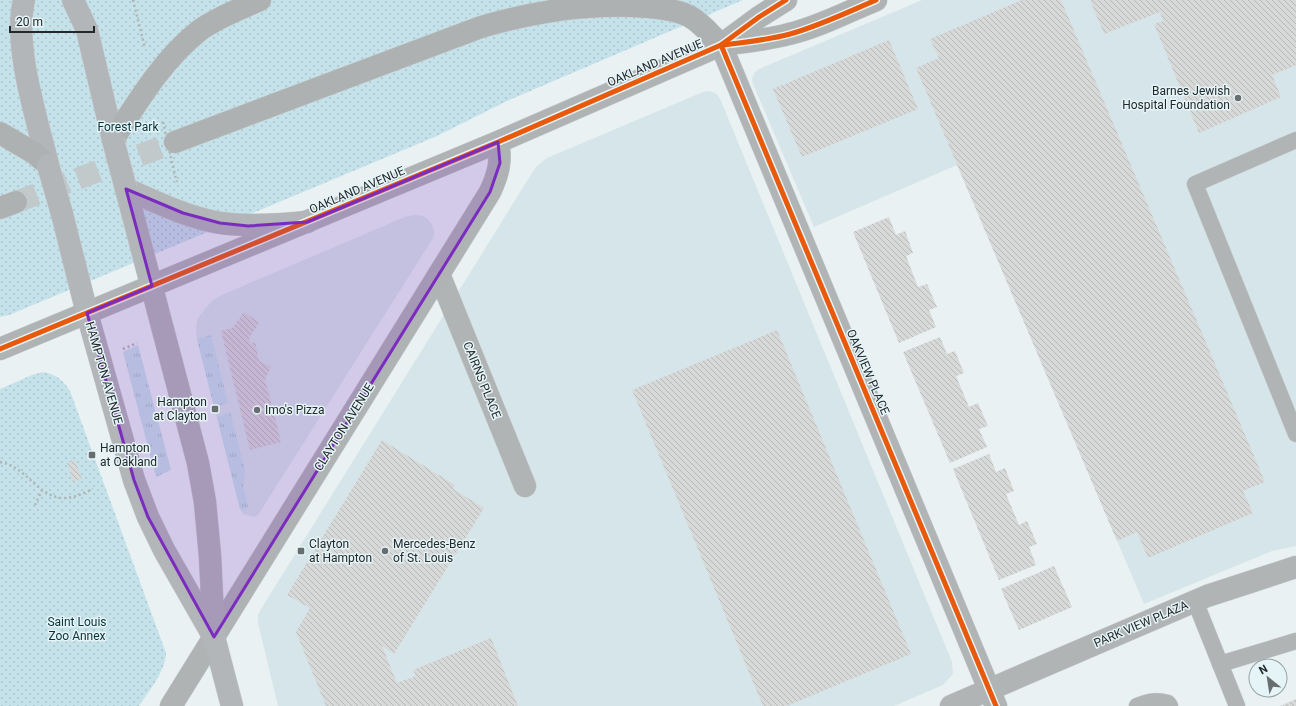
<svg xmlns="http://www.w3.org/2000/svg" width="1296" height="706" font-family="Roboto,sans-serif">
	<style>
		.built { fill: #d6e5e9 }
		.grass { fill: url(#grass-tufts) }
		.park { fill: url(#park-dots) }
		.building { fill: url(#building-back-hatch) }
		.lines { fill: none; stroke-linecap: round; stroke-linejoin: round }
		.highway-tunnel { stroke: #c1c9cb; stroke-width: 22; stroke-dasharray: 22 11; stroke-linecap: butt }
		.lane-casing { stroke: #c6ccce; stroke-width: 17 }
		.street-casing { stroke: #c6ccce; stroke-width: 23 }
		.secondary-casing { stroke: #c6ccce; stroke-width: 23 }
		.primary-casing { stroke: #c6ccce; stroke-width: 23 }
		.highway-casing { stroke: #c6ccce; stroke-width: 23 }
		.path { stroke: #b0b4b4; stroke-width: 2.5; stroke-dasharray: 2 3; stroke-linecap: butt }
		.lane { stroke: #b1b4b5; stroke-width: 16 }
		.street { stroke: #b1b4b5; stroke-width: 22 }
		.secondary { stroke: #afb3b4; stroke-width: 22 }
		.primary { stroke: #b2b6b8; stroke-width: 22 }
		.highway { stroke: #adb1b2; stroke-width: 22 }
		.primary-bridge-casing { stroke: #c6ccce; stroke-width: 23; stroke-linecap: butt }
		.path-bridge { stroke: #b0b4b4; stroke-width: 2.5; stroke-dasharray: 2 3; stroke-linecap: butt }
		.primary-bridge { stroke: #b2b6b8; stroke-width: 22 }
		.cycleway-casing { stroke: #e5f4f7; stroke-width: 8 }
		.cycleway { stroke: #e8590c; stroke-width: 5 }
		.marked { fill: #7b2cbf; fill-opacity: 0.2; stroke: #7b2cbf; stroke-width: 3; stroke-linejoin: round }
		.poi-dot { fill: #686e70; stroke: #e5f4f7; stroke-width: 1.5 }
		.labels { text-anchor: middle; stroke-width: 3; stroke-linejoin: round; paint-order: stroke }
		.street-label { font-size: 12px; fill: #23282a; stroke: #e5f4f7 }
		.poi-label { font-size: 12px; fill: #23282a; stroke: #e5f4f7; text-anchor: start }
		.park-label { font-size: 12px; fill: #09323a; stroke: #e5f4f7 }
	</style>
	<defs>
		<pattern id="grass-tufts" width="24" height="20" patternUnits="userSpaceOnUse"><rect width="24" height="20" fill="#c5e2ea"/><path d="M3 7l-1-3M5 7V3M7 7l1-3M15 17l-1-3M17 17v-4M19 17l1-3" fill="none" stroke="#a9c2c9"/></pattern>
		<pattern id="park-dots" width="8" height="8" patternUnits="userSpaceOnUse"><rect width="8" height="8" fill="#c5e2ea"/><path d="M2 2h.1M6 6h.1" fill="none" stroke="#a9c2c9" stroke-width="1.8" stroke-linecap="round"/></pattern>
		<pattern id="building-back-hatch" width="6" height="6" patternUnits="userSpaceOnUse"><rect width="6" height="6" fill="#d7d9d9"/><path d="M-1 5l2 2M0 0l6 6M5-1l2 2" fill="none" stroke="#b8baba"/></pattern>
	</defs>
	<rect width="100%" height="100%" fill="#e9f1f3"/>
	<g class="built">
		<polygon points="922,0 1296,0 1296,546 1272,551 1144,604 957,165 814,227 753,84 752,79 754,73 759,69"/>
		<polygon points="710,91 717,94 721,101 952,662 953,674 943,685 894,706 278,706 258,623 258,615 261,609 532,173 537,166 547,158 703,92"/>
		<polygon points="414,215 423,216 428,219 432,225 434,232 433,238 258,515 254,517 243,514 240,509 197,339 196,330 197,320 201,314 213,300 222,295 405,217"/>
	</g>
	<g class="grass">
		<polygon points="211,335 228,403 214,407 197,339"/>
		<polygon points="138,345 171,470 156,477 123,352"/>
		<polygon points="230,412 245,470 243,486 248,507 245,510 240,509 217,417"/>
	</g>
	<g class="park">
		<polygon points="0,0 743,0 507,101 437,136 9,315 0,317"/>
		<path d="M 43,372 C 57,375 62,379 70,391 L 166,653 C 166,670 149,691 139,706 L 0,706 L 0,389 L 32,375 Z"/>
	</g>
	<g class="building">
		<polygon points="1022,0 1061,0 1265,482 1243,491 1253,513 1148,558 1137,532 1117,541 916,68 939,58 930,39"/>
		<polygon points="1090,0 1296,0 1296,65 1272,75 1281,97 1199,133 1154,24 1163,21 1160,12 1104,34"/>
		<polygon points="889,40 918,109 802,157 773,89"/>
		<polygon points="889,217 896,235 905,231 913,253 906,256 918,287 927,284 937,307 929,310 936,327 899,343 853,232"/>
		<polygon points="244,312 259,323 249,338 250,344 255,342 259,361 271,367 265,379 281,442 250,450 221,331 233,328"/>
		<polygon points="777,330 911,654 787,706 763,706 632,390"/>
		<polygon points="940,337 947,354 955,351 964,373 956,376 969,407 978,403 988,426 979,429 987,447 950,463 903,352"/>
		<polygon points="382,440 455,485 453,489 484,508 394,654 382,646 397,683 416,676 413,670 491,638 518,706 326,706 296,632 310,608 287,595"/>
		<polygon points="989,454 996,472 1005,468 1014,491 1006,494 1019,525 1027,521 1037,544 1029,547 1036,565 999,580 953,469"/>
		<polygon points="75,460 82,479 73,482 67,463"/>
		<polygon points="1054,566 1072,607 1019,630 1001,589"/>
		<polygon points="1296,699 1296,706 1280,706"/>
	</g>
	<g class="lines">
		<polyline class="highway-tunnel" points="16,202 175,142"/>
		<g class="lane-casing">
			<g id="lane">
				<polyline points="1296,140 1195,184 1296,434"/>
				<polyline points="1195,601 1237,706"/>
				<polyline points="1220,664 1296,641"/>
				<path d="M 1137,706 C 1149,701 1157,700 1168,703 L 1170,706"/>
			</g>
		</g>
		<g class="street-casing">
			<g id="street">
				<polyline points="721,45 996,706"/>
				<polyline points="439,274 525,486"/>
				<polyline points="951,706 1207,596 1296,567"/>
			</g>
		</g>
		<g class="secondary-casing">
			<g id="secondary">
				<path d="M 722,45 C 744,42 767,40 789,34 C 819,27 847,12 876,0"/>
				<polyline points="0,349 498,142 721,45 759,17 786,0"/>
				<path d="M 171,706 L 490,192 C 498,175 502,161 498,142"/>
			</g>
		</g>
		<g class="primary-casing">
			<g id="primary">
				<path d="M 24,0 C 13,47 37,118 48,165"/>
				<polyline points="73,0 87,30 113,140"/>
				<polyline points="126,189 198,463 205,502 210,556 214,637 232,706"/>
				<path d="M 126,189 C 157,202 188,218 221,223 C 250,227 278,225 307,222"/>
				<polyline points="62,214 87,313 134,480 148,517 164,550 212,634"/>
			</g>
		</g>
		<g class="highway-casing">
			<g id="highway">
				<polyline points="0,133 34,153 48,165"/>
				<path d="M 113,140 C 138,101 163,59 200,30 C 218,17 240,9 260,0"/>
				<path d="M 175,142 L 481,27 C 536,11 591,2 648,7 C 661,8 677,10 689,16 C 702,23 711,35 721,45"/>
				<polyline points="0,208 16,202"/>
			</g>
		</g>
		<g class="path">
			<polyline points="133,0 145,48"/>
			<polyline points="174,171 177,182"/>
			<polyline points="123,349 137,343"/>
			<path d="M 0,462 C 28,467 39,500 67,498 C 76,497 84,493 93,489"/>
			<polyline points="35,505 42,490"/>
		</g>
		<use href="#lane" class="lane"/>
		<use href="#street" class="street"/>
		<use href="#secondary" class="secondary"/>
		<use href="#primary" class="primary"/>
		<use href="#highway" class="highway"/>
		<g class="primary-bridge-casing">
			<g id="primary-bridge">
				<polyline points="113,140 126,189"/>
				<polyline points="48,165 62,214"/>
			</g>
		</g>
		<polyline class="path-bridge" points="163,122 174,171"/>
		<use href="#primary-bridge" class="primary-bridge"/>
		<g class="cycleway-casing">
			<g id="cycleway">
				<polyline points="721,45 996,706"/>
				<path d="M 723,45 C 745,42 768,40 790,34 C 819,26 848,12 876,0"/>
				<polyline points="0,349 498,142 721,45 759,17 786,0"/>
			</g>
		</g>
		<use href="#cycleway" class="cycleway"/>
	</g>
	<path class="marked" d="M 498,142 L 500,163 L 490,192 L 214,637 L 148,517 L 134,480 L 87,313 L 152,286 L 126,189 L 183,213 L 220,223 L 248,226 L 307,222 Z"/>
	<g class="poi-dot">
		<circle cx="1238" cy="98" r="4"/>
		<rect x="211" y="405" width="8" height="8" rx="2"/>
		<circle cx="257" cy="410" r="4"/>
		<rect x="88" y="451" width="8" height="8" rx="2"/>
		<rect x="297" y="547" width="8" height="8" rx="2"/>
		<circle cx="385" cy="551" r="4"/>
	</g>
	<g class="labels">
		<g class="street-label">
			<text transform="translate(655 63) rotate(-23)" y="4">OAKLAND AVENUE</text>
			<text transform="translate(357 190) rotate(-23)" y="4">OAKLAND AVENUE</text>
			<text transform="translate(868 372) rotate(67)" y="4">OAKVIEW PLACE</text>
			<text transform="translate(104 373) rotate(74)" y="4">HAMPTON AVENUE</text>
			<text transform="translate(482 380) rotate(68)" y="4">CAIRNS PLACE</text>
			<text transform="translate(344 427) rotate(-58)" y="4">CLAYTON AVENUE</text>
			<text transform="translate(1141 624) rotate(-23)" y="4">PARK VIEW PLAZA</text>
		</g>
		<g class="poi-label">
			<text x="1230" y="95" text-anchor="end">Barnes Jewish<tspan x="1230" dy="14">Hospital Foundation</tspan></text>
			<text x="207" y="406" text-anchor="end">Hampton<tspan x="207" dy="14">at Clayton</tspan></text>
			<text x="265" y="414">Imo's Pizza</text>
			<text x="100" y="452">Hampton<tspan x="100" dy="14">at Oakland</tspan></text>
			<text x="309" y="548">Clayton<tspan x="309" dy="14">at Hampton</tspan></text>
			<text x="393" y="548">Mercedes-Benz<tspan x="393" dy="14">of St. Louis</tspan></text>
		</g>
		<g class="park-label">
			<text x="128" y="131">Forest Park</text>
			<text x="77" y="626">Saint Louis<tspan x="77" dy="14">Zoo Annex</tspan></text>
		</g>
	</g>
	<g transform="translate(1268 678) rotate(330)"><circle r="19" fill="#e5f4f7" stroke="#97a2a5"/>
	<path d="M0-3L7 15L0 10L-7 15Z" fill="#686e70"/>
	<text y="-6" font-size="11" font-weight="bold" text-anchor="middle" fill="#23282a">N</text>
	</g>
	<path d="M10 26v6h84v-6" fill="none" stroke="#23282a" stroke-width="2"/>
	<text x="16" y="26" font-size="12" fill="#23282a" stroke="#e5f4f7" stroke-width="3" paint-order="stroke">20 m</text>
</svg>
